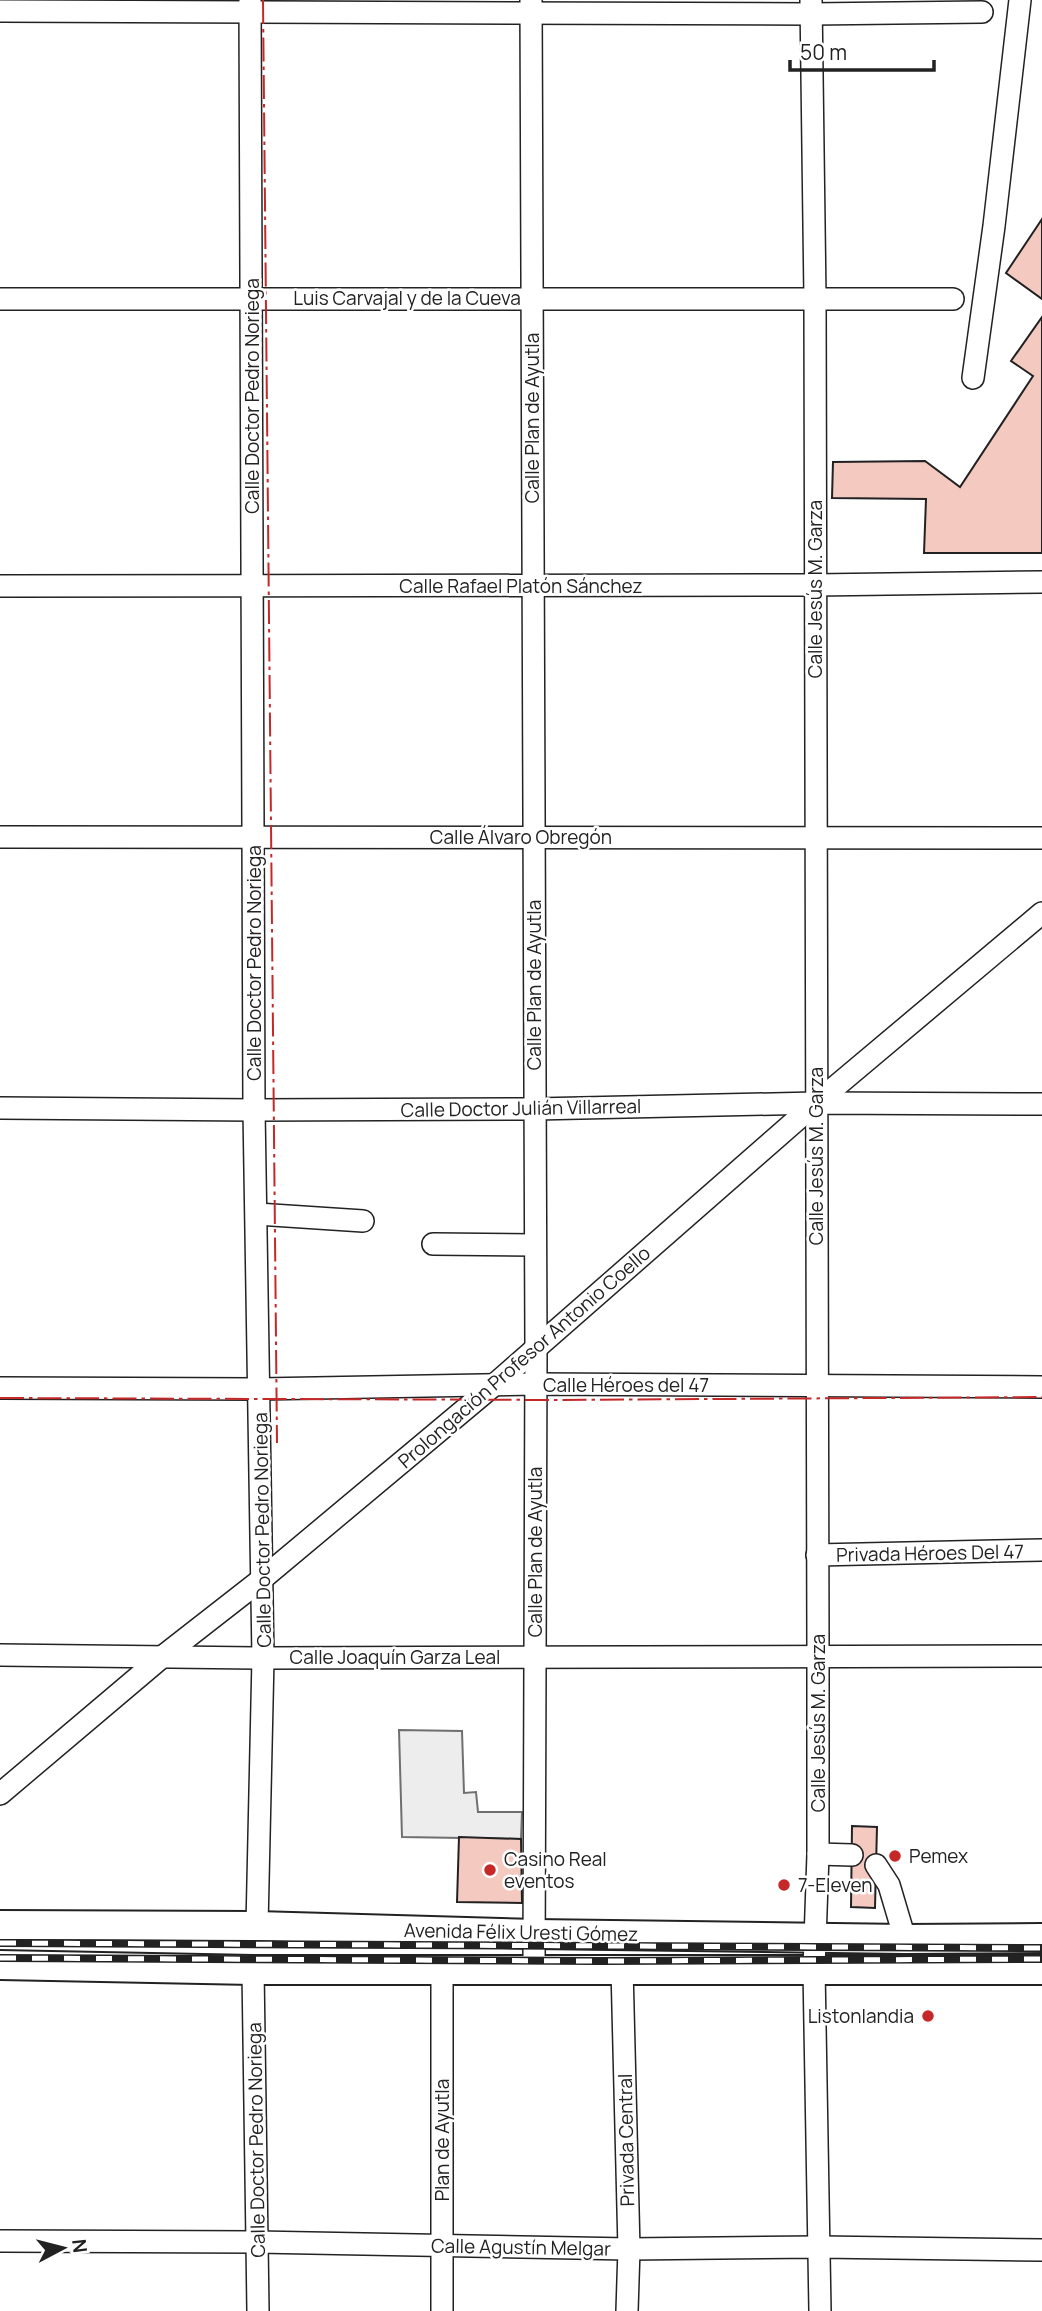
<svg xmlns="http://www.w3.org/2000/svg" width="1042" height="2311" font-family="Manrope,sans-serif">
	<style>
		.parking { fill: #ededed; stroke: #6f6f6f; stroke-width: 2 }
		.building { fill: #f3c9c0; stroke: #222; stroke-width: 2 }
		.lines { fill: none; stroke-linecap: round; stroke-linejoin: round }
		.minor-casing { stroke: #222; stroke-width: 24 }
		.major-casing { stroke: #222; stroke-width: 32 }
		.minor { stroke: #fff; stroke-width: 21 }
		.major { stroke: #fff; stroke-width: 28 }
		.rail-casing { stroke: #222; stroke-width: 8 }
		.rail { stroke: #fff; stroke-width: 5; stroke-dasharray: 16; stroke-linecap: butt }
		.power { stroke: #c62828; stroke-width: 2; stroke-dasharray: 24 5 3.5 5; stroke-linecap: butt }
		.poi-dot { fill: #c62828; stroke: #fff; stroke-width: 2.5 }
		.labels { text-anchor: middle; stroke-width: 5; stroke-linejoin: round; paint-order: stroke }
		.street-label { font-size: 19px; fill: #222; stroke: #fff }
		.poi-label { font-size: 19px; fill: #222; stroke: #fff; text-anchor: start }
	</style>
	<rect width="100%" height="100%" fill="#fff"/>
	<polygon class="parking" points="399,1730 462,1731 464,1793 476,1792 478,1812 522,1812 521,1839 402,1837"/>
	<g class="building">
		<polygon points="1042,219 1042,299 1006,273"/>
		<polygon points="1042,317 1042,553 924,553 926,499 832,498 833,462 925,461 960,487 1033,376 1011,361"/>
		<polygon points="852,1826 877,1827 875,1908 851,1907"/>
		<polygon points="459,1837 521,1839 522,1903 457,1902"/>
	</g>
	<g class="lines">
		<g class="minor-casing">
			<g id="minor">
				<polyline points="250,0 254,1110 263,1658 257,1926"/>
				<polyline points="531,0 536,1350 534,1969"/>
				<polyline points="811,0 815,298 818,1657 818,1854 814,1969 820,2311"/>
				<polyline points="0,11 811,14 982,12"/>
				<polyline points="0,299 953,299"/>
				<polyline points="973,378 994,226 1020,0"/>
				<polyline points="0,586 815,585 1042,582"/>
				<polyline points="0,837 1042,838"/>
				<polyline points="0,1108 254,1110 535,1109 816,1103 1042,1104"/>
				<polyline points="257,1214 363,1221"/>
				<polyline points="433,1244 535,1245"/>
				<polyline points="0,1388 260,1389 535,1384 1042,1387"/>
				<polyline points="817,1555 1042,1550"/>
				<polyline points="0,1655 263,1658 1042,1656"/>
				<polyline points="0,1794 162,1657 262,1579 494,1385 816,1103 1042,913"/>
				<polyline points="818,1854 852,1855"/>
				<polyline points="876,1865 889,1885 905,1939"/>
				<polyline points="622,1968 629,2249 627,2311"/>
				<polyline points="442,1969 442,2311"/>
				<polyline points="253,1970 258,2311"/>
				<polyline points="0,2241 257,2242 629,2249 820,2247 1042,2250"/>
			</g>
		</g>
		<g class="major-casing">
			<g id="major">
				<polyline points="0,1925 257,1926 535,1934 905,1939 1042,1938"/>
				<polyline points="0,1965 253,1970 1042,1970"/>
			</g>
		</g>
		<use href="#minor" class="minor"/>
		<use href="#major" class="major"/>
		<g class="rail-casing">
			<g id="rail">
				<polyline points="0,1943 1042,1948"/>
				<polyline points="0,1958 601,1961 1042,1959"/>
			</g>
		</g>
		<use href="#rail" class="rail"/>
		<g class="power">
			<polyline points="263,0 277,1443"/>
			<polyline points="0,1398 556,1400 1042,1397"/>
		</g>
	</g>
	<g class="poi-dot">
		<circle cx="895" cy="1856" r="7"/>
		<circle cx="490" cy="1870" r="7"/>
		<circle cx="784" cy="1885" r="7"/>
		<circle cx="928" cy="2016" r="7"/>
	</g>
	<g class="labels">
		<g class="street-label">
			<text x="407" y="305">Luis Carvajal y de la Cueva</text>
			<text transform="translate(252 396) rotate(-90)" y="7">Calle Doctor Pedro Noriega</text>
			<text transform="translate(532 418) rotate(-90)" y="7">Calle Plan de Ayutla</text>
			<text x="521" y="593">Calle Rafael Platón Sánchez</text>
			<text transform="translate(815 589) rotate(-90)" y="7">Calle Jesús M. Garza</text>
			<text x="521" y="844">Calle Álvaro Obregón</text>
			<text transform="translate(254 963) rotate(-90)" y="7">Calle Doctor Pedro Noriega</text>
			<text transform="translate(534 985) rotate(-90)" y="7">Calle Plan de Ayutla</text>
			<text transform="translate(521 1108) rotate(-1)" y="7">Calle Doctor Julián Villarreal</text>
			<text transform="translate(816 1156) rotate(-90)" y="7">Calle Jesús M. Garza</text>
			<text transform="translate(524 1357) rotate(-41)" y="7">Prolongación Profesor Antonio Coello</text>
			<text x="626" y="1392">Calle Héroes del 47</text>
			<text transform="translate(262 1530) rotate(-91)" y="7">Calle Doctor Pedro Noriega</text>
			<text transform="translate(535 1552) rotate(-90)" y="7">Calle Plan de Ayutla</text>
			<text transform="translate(930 1553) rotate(-1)" y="7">Privada Héroes Del 47</text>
			<text x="395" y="1664">Calle Joaquín Garza Leal</text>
			<text transform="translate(818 1723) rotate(-90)" y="7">Calle Jesús M. Garza</text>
			<text transform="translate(521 1932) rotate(1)" y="7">Avenida Félix Uresti Gómez</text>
			<text transform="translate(256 2140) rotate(-91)" y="7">Calle Doctor Pedro Noriega</text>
			<text transform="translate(442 2140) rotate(-90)" y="7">Plan de Ayutla</text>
			<text transform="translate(626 2140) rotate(-91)" y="7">Privada Central</text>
			<text transform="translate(521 2247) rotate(1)" y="7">Calle Agustín Melgar</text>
		</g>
		<g class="poi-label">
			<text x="909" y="1863">Pemex</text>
			<text x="504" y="1866">Casino Real<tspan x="504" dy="22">eventos</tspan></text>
			<text x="798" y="1892">7-Eleven</text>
			<text x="914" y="2023" text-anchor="end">Listonlandia</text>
		</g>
	</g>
	<g transform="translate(63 2248) rotate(83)" stroke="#ffffff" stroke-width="5" paint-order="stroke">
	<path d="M0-5L12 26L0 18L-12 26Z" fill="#222222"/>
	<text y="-10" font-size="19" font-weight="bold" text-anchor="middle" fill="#222222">N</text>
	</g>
	<path d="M790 60v10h144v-10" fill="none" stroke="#222222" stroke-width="3.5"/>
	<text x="800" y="60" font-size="21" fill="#222222" stroke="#ffffff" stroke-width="5" paint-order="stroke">50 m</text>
</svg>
